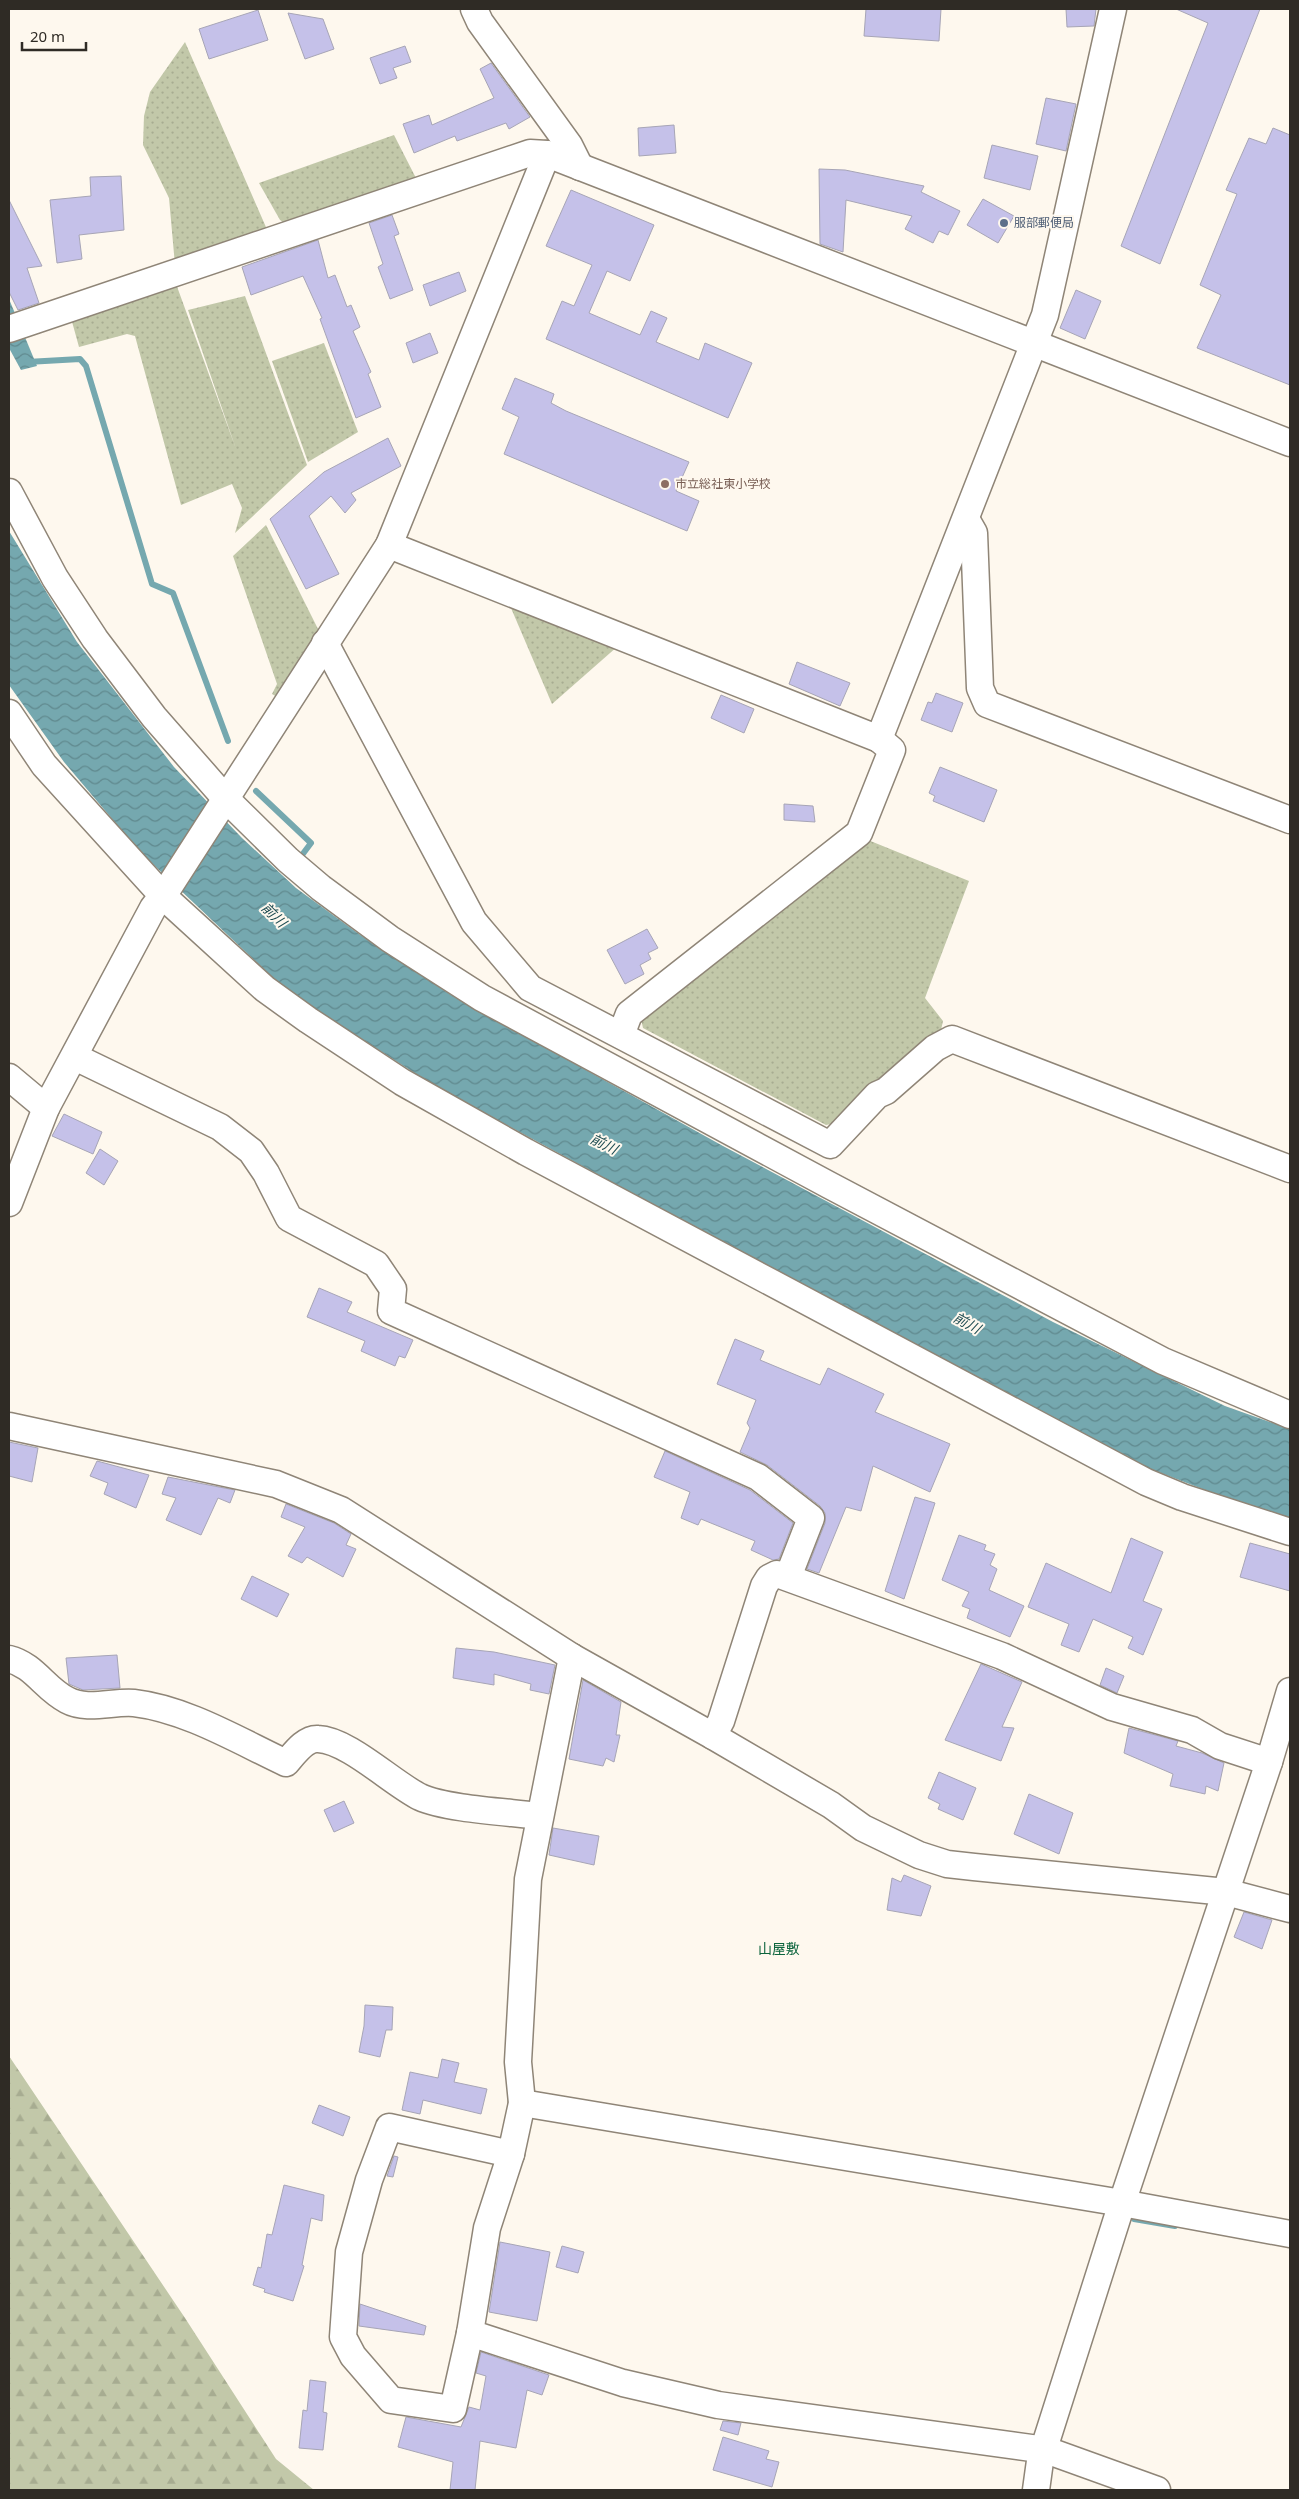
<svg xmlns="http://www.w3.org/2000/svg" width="1299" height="2499" font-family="'Noto Sans','Noto Sans JP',sans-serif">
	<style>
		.green { fill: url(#green-dots) }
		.forest { fill: url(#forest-firs) }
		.water { fill: url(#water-waves) }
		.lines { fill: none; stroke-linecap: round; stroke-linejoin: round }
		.stream { stroke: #75a8af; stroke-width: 6 }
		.building { fill: #c5c1e9; stroke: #a7a5b6 }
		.minor-casing { stroke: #8f8577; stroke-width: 29 }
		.minor { stroke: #fff; stroke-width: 26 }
		.service-dot { fill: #5c6f8a; stroke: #fef8ee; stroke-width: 2 }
		.education-dot { fill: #8d6e63; stroke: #fef8ee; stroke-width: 2 }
		.labels { text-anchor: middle; stroke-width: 4; stroke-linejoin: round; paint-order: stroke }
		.service-label { font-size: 12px; fill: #4e5e75; stroke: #fef8ee; text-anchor: start }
		.education-label { font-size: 12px; fill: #785e54; stroke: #fef8ee; text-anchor: start }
		.water-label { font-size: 14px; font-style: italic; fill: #1d4b51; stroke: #fef8ee }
		.neighbourhood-label { font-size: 14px; fill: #0c643d; stroke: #fef8ee }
	</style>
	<defs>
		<pattern id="green-dots" width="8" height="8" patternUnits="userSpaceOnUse" patternTransform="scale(1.25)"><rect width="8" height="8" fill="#c2c8a9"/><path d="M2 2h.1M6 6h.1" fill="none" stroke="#a7ac91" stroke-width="1.8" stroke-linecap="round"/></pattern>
		<pattern id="forest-firs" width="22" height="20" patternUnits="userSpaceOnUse" patternTransform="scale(1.25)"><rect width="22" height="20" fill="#c2c8a9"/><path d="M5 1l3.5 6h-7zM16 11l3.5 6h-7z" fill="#a7ac91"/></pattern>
		<pattern id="water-waves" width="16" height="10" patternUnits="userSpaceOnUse" patternTransform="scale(1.25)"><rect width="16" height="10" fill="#75a8af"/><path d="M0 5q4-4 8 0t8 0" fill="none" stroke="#60898e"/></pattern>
	</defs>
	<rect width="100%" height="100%" fill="#fef8ee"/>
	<g class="green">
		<polygon points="185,42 269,234 175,265 169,198 143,145 144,116 150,92"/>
		<polygon points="394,135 418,182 287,225 280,220 259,183"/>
		<polygon points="175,281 236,449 188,310 245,296 307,465 235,533 242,508 232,484 181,505 135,336 127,334 79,347 71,318"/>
		<polygon points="324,343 358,432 308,462 272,361"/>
		<polygon points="266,525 319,631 277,697 272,694 277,684 233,556"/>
		<polygon points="508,601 618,646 552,704"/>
		<polygon points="868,840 969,881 925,998 943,1021 941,1030 880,1085 871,1084 831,1124 826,1125 643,1028 641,1019 724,957"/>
	</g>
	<polygon class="forest" points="9,2056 185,2318 276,2459 314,2490 9,2490"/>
	<g class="water">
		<polygon points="9,299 37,366 21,370 9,348"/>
		<polygon points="9,531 77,642 174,767 242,838 296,888 359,934 451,995 723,1146 1053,1322 1225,1406 1290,1429 1290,1523 1143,1466 794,1281 433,1085 286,990 140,852 64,762 9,685"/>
	</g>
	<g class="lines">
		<g class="stream">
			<polyline points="27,362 80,359 86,366 152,584 173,593 228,741"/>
			<polyline points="256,791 311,843 302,855"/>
			<polyline points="1134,2219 1175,2226"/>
		</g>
	</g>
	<g class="building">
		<polygon points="866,9 941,9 939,41 864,36"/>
		<polygon points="1066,9 1096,9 1094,26 1067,27"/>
		<polygon points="1176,9 1260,9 1160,264 1121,246 1208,23"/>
		<polygon points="258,10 268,40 209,59 199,29"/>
		<polygon points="288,13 323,19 334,49 305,59"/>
		<polygon points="405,46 411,62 393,68 397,78 380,84 370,58"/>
		<polygon points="491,63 530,117 509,129 506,123 457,141 455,136 414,153 403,124 429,115 432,125 494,98 480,69"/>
		<polygon points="1046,98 1076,104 1066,151 1036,144"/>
		<polygon points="674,125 676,153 639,156 638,128"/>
		<polygon points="1273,128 1290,135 1290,385 1197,348 1221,295 1200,285 1237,194 1226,190 1249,138 1266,144"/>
		<polygon points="992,145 1038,156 1030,190 984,178"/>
		<polygon points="819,169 845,170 924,186 921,192 960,211 948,235 939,231 933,243 905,229 912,216 846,200 843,252 820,244"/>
		<polygon points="121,176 124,230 79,235 82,259 57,263 50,200 91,196 90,177"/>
		<polygon points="571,190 654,225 630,281 607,271 589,313 640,335 651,311 667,318 656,342 699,360 705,343 752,363 728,418 546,339 562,301 574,306 592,265 546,246"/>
		<polygon points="983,199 1014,216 998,243 967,225"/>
		<polygon points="9,200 42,266 27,268 39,303 18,310 9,292"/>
		<polygon points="392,215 399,234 394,236 413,290 390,299 378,267 383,264 369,223"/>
		<polygon points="318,240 328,278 335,275 347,307 351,305 360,327 353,331 371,372 368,374 381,407 356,418 320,319 322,318 303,276 251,295 242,267"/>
		<polygon points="459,272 466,291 430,306 423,285"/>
		<polygon points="1076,290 1101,301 1085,339 1060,328"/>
		<polygon points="430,333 438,353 413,363 406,343"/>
		<polygon points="515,378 554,394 551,403 566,411 689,462 676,491 699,501 687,531 504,454 519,417 502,409"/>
		<polygon points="388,438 401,466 351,493 356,500 345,513 331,496 309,516 339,574 306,589 270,519 324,472"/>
		<polygon points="797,662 850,683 840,706 789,684"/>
		<polygon points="936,693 963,703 952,732 921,720 928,702 932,703"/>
		<polygon points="721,695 754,709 744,733 711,718"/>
		<polygon points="940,767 997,790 984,822 933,801 935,796 929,793"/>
		<polygon points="784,804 813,806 815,822 784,820"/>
		<polygon points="647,929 658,948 648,953 651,959 640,965 644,974 625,984 607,950"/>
		<polygon points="64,1114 102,1132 93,1154 52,1136"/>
		<polygon points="100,1149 118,1161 104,1185 86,1173"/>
		<polygon points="319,1288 352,1302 347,1312 413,1340 405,1358 399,1356 395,1366 361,1351 365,1341 307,1317"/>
		<polygon points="735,1339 764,1351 760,1360 820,1385 828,1368 884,1394 875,1412 950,1444 930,1492 873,1466 861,1511 846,1507 819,1573 807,1569 825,1523 825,1513 820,1506 767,1465 740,1452 750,1428 747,1423 756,1400 717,1384"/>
		<polygon points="9,1442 38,1448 32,1482 9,1476"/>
		<polygon points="665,1451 750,1490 793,1523 779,1559 773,1560 751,1550 755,1541 701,1519 698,1525 681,1518 690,1492 654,1477"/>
		<polygon points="97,1461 149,1475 136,1508 104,1494 108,1483 90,1476"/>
		<polygon points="168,1477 219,1487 235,1490 230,1503 218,1498 201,1535 166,1520 176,1498 162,1494"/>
		<polygon points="915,1497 935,1503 904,1599 885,1591"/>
		<polygon points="286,1504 334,1523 351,1534 346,1545 356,1549 343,1577 307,1557 302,1563 288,1556 305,1527 281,1517"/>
		<polygon points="959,1535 986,1545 984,1550 995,1554 990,1565 997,1569 989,1590 1024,1606 1010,1637 967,1618 970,1609 962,1606 969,1592 942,1580"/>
		<polygon points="1131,1538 1163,1552 1143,1601 1162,1609 1143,1655 1128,1648 1133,1637 1093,1619 1079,1652 1061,1645 1069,1624 1028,1607 1046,1563 1111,1593"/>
		<polygon points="1250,1543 1290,1554 1290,1591 1240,1577"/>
		<polygon points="252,1576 289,1594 277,1617 241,1599"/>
		<polygon points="456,1648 494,1652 555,1665 549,1694 530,1690 531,1684 494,1674 494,1685 453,1678"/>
		<polygon points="117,1655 120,1688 83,1690 69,1684 66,1658"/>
		<polygon points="981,1664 1022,1682 1002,1727 1014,1728 1001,1761 945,1740"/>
		<polygon points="1106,1668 1124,1676 1117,1693 1100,1685"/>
		<polygon points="583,1680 621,1702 616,1735 620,1735 614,1762 606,1758 603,1766 569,1759"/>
		<polygon points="1129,1728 1178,1741 1176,1746 1202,1753 1224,1763 1218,1791 1206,1786 1205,1794 1170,1786 1173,1774 1124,1753"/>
		<polygon points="939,1772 976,1788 963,1820 938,1809 940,1804 928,1798"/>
		<polygon points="1029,1794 1073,1813 1059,1854 1014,1834"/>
		<polygon points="344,1801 354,1823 334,1832 324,1810"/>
		<polygon points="553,1828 599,1836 594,1865 549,1855"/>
		<polygon points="904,1875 931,1886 921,1916 887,1910 892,1878 901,1882"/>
		<polygon points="1244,1912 1272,1920 1262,1949 1234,1937"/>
		<polygon points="365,2005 393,2007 392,2030 386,2030 380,2057 359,2052 364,2026"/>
		<polygon points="442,2059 459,2063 454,2082 487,2089 481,2114 423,2100 420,2114 402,2110 410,2072 438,2078"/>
		<polygon points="319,2105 350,2117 343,2136 312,2123"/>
		<polygon points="394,2156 398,2157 393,2177 387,2176"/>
		<polygon points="284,2185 324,2195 322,2221 311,2218 302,2265 304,2266 293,2301 264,2292 265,2289 253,2285 258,2267 261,2268 267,2234 272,2235"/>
		<polygon points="500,2242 550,2252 537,2321 489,2312"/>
		<polygon points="562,2246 584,2252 578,2273 556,2267"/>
		<polygon points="360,2304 426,2326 424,2335 359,2326"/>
		<polygon points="481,2352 549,2375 542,2395 527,2390 516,2448 480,2441 475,2490 450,2490 453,2462 398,2447 406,2417 461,2427 469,2407 480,2410 486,2376 476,2373"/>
		<polygon points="310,2380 326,2382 323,2412 327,2413 323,2450 299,2448 303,2410 307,2411"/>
		<polygon points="723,2421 741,2423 738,2435 720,2430"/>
		<polygon points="723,2437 769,2451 766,2459 779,2462 772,2487 713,2470"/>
	</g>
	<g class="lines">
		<g class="minor-casing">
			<g id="minor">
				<polyline points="474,9 480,22 569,145 580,167"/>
				<polyline points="9,329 530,153 547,154 1290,443"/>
				<polyline points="9,492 55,578 95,639 154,717 225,798 288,860 321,888 390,939 482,998 829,1185 1163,1361 1290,1415"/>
				<polyline points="966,519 974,533 980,688 987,704 1290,820"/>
				<polyline points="389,545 879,739 1045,315 1113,9"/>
				<polyline points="325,643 474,922 530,988 830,1145 877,1095 886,1091 935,1048 952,1039 1290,1169"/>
				<polyline points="9,713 44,765 163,896 265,989 308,1020 402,1082 526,1152 1146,1482 1182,1497 1290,1532"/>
				<polyline points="621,1035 629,1014 859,833 892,750 879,739"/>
				<polyline points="75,1057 220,1127 251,1151 266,1173 289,1218 376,1264 393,1289 391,1311 758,1477 811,1518 788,1577"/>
				<polyline points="9,1077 46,1108"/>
				<polyline points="9,1203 46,1108 153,908 167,890 389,545 547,154"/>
				<polyline points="9,1426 276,1484 341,1510 572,1657 713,1736 831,1805 863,1828 919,1855 947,1864 974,1867 1226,1892 1290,1909"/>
				<polyline points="572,1657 528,1879 518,2062 522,2103 511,2154 487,2228 470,2333 623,2383 718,2405 1046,2450 1157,2490"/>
				<path d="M 9,1659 C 34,1665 45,1689 67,1700 C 87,1711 113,1701 134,1703 C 186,1709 239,1741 286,1763 C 294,1754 305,1738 318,1739 C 348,1740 392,1783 420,1797 C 446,1809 509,1812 540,1816"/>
				<polyline points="713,1736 721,1721 764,1586 769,1578 777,1574 1002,1656 1112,1707 1192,1730 1220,1746 1269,1762"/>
				<polyline points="522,2103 1122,2203 1290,2234"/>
				<polyline points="470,2333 453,2409 391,2400 353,2356 343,2337 349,2252 369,2180 389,2127 511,2154"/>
				<polyline points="1036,2490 1040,2461 1122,2203 1269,1762 1290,1691"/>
			</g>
		</g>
		<use href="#minor" class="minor"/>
	</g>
	<circle class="service-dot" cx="1004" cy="223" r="5"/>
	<circle class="education-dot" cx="665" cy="484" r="5"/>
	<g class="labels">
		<g class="service-label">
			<text x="1014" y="227">服部郵便局</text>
		</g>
		<g class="education-label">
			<text x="675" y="488">市立総社東小学校</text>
		</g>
		<g class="water-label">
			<text transform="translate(274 915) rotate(44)" y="5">前川</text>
			<text transform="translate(604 1144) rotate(26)" y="5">前川</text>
			<text transform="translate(967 1323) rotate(28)" y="5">前川</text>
		</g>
		<g class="neighbourhood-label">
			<text x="779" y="1954">山屋敷</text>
		</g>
	</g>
	<rect width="1299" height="2499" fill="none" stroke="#2f2b25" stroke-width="20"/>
	<path d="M22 42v8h64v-8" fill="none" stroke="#2f2b25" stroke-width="2.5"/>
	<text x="30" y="42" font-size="15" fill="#2f2b25" stroke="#fef8ee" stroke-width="4" paint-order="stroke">20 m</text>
</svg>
